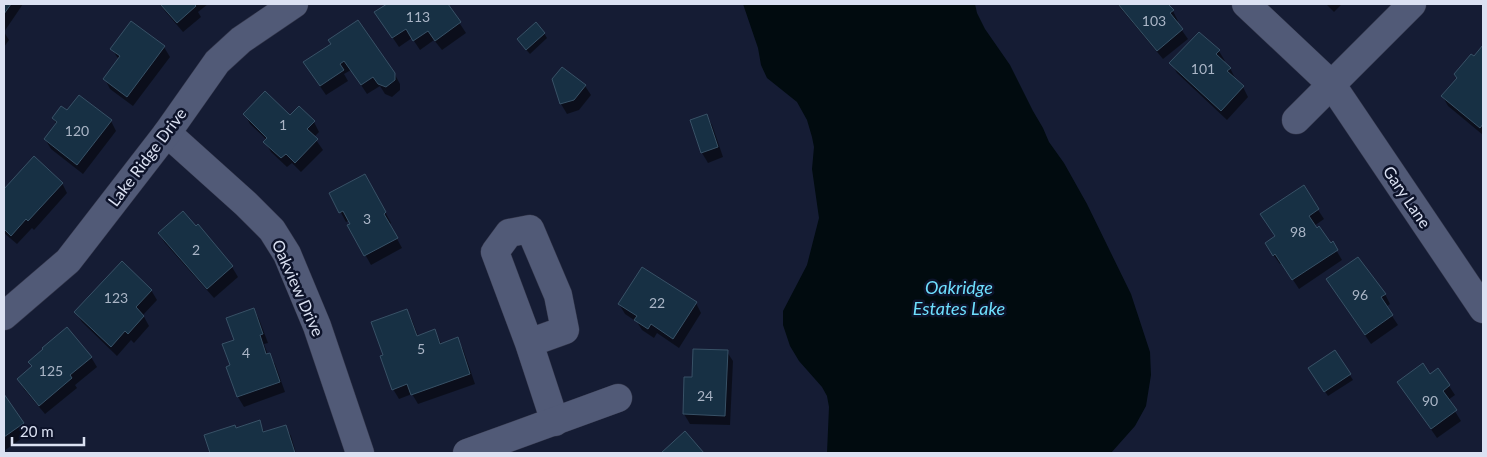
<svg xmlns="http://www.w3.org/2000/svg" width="1487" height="457" font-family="Lato,sans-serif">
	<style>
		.water { fill: #010b0f }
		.shadow { fill: #0007 }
		.building { fill: #173044; stroke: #385166 }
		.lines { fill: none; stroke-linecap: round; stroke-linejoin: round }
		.minor-casing { stroke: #33364a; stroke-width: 29 }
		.minor { stroke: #515a77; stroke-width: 28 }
		.labels { text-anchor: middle; stroke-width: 5; stroke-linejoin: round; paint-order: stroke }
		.number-label { font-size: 14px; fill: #aab5c6 }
		.street-label { font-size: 16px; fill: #dbe1f2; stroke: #0d132a }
		.water-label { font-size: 18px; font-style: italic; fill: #6edffe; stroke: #0d132a }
	</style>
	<rect width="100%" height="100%" fill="#151c34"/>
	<polygon class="water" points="743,4 975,4 977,13 985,29 1010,65 1033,111 1043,128 1049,142 1064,163 1087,204 1131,294 1150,352 1151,375 1146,406 1135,426 1111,453 827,453 829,407 827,396 822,387 799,361 790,346 783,325 783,311 807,265 819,218 812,169 814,147 812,137 807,120 797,102 767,78 761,65 758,48"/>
	<g class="shadow">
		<polygon points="4,4 23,4 4,32 9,40 4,47"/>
		<polygon points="159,4 208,4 198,12 201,17 183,32"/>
		<polygon points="389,4 447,4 466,33 442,50 434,40 420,50 412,38 399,47 376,13"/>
		<polygon points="1117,4 1167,4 1173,11 1178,21 1176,22 1188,39 1163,59"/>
		<polygon points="1326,4 1342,4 1334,12"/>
		<polygon points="544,33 547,38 530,54 521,44"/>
		<polygon points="1199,33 1219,51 1225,61 1223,62 1230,68 1235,78 1234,79 1243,87 1248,97 1227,120 1177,73 1171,63"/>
		<polygon points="332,44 394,73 400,84 400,90 392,97 385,94 380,86 367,94 351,70 344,74 348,81 326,95 310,72"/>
		<polygon points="164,47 170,57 133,106 110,89 105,79 119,60 112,49"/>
		<polygon points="1483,47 1483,135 1448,106 1443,97"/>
		<polygon points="553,79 585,86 591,95 579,110 567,114 561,104"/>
		<polygon points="67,112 111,121 116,131 83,174 51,149 45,139 57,125 53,118"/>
		<polygon points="245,114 290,117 314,122 319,132 314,137 323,150 301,172 292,163 287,167 271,152 265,142 267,140 250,124"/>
		<polygon points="706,115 712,125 723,157 708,163 702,153 691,121"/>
		<polygon points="34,158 62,183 67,193 34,230 32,228 17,244 4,233 4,191"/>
		<polygon points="365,175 391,223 389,224 402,248 371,265 349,226 352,224 350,220 346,222 331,194"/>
		<polygon points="1303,187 1324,219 1314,226 1330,245 1332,243 1342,260 1299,289 1282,263 1280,264 1272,253 1276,237"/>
		<polygon points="198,226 232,267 238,277 214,298 165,243 159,234"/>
		<polygon points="1333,289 1385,294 1390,304 1386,307 1398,325 1371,344"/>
		<polygon points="151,290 157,300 143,315 149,326 134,343 131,340 117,356 82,322 76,313"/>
		<polygon points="696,303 701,313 679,348 657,333 654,338 642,330 637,322 625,314 619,304"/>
		<polygon points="254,309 259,319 268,343 264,344 268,355 269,354 275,364 285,392 244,407 238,397 228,367 232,366 235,340"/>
		<polygon points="407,310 412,320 418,336 435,331 442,345 457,339 463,349 475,384 418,404 412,394 399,399 393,389"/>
		<polygon points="727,352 733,361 730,425 690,424 684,414 693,378"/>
		<polygon points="1335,352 1353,380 1328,396 1313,373"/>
		<polygon points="91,357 97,367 75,385 77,388 45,414 24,389 18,379 32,367 30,363"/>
		<polygon points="1430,375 1449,386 1455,395 1448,400 1461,421 1437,438 1398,382"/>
		<polygon points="4,396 29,433 4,451"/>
		<polygon points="259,422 265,433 285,426 291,436 296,453 212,453 206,435 236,429"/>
	</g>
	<g class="building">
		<polygon points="4,4 11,4 4,14"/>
		<polygon points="160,4 194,4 196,6 177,23"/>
		<polygon points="387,4 448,4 461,22 435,41 428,31 413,41 406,29 392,38 374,12"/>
		<polygon points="1118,4 1168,4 1174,10 1170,13 1183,29 1157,51"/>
		<polygon points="358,20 395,73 395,80 386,87 378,84 373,77 361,85 344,61 340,64 344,70 320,86 303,62 331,44 328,40"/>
		<polygon points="131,21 165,46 127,97 103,79 120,56 110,49"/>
		<polygon points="536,22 545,33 526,50 517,39"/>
		<polygon points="1199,32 1220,50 1216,54 1231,68 1227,71 1244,86 1221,111 1169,63"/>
		<polygon points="1483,45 1483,124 1480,128 1441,96 1457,78 1454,74 1471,54 1474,56"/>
		<polygon points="562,67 586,85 574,100 560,104 552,79"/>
		<polygon points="265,91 290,115 299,106 315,121 307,129 318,139 295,163 286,154 281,158 263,142 267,138 243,114"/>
		<polygon points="79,95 112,120 77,165 44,139 57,122 52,118 61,106 67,110"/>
		<polygon points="707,114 718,147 701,153 690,120"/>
		<polygon points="34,156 63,183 28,221 26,219 11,236 4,229 4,189"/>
		<polygon points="365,174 386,212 384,214 398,238 364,256 347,225 350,224 343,211 339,213 329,193"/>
		<polygon points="1304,185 1319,209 1309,216 1317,228 1319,226 1331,243 1333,241 1338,250 1292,280 1275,254 1273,256 1265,243 1275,236 1260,214"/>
		<polygon points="183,211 196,226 198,224 233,266 207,289 158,233"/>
		<polygon points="1358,257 1386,294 1381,297 1393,315 1365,335 1326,279"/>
		<polygon points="122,261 152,290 136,307 144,316 128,334 125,331 111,347 74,312"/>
		<polygon points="642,267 697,302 673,339 651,324 648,329 634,320 637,316 618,304"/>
		<polygon points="254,308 263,334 260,335 266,354 270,353 280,382 237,397 226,367 230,365 222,344 234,340 226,318"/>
		<polygon points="407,309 417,336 435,329 440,344 458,337 470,374 411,395 407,384 392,390 380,356 383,355 371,322"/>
		<polygon points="67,327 92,357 70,375 72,378 39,406 17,379 32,366 28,362 43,349 42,348"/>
		<polygon points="693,349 728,350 725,416 683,414 684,377 692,377"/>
		<polygon points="1335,350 1351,374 1324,392 1308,368"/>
		<polygon points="1423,363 1430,374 1438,368 1450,385 1443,391 1457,410 1431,429 1397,382"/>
		<polygon points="4,394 24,423 4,437"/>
		<polygon points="260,420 263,432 286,425 295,453 210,453 204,435 235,425 236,428"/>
		<polygon points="685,431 704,453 661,453"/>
	</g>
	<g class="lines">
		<g class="minor-casing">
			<g id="minor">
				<polyline points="1246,4 1332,85 1483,309"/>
				<polyline points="1296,120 1412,4"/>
				<polyline points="167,133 246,204 272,230 287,254 317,326 360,453"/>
				<polyline points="4,316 68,261 167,133 217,62 241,40 294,4"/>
				<polyline points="529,343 565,330 558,295 530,229 509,233 495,252 529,343 555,422"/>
				<polyline points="467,453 618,398"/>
			</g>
		</g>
		<use href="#minor" class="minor"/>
	</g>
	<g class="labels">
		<g class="number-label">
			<text x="418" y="22">113</text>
			<text x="1154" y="26">103</text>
			<text x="1203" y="74">101</text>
			<text x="283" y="130">1</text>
			<text x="77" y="136">120</text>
			<text x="367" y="224">3</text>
			<text x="1298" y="237">98</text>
			<text x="196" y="255">2</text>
			<text x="1360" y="300">96</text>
			<text x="116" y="303">123</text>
			<text x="657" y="308">22</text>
			<text x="421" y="354">5</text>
			<text x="246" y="358">4</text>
			<text x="51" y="376">125</text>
			<text x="705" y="401">24</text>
			<text x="1430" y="406">90</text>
		</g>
		<g class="street-label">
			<text transform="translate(147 157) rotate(-53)" y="6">Lake Ridge Drive</text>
			<text transform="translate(1407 197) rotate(56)" y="6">Gary Lane</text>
			<text transform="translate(298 288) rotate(66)" y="6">Oakview Drive</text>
		</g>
		<g class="water-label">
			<text x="959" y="294">Oakridge<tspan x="959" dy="21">Estates Lake</tspan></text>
		</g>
	</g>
	<rect width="1487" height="457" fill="none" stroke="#dbe1f2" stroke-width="10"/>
	<path d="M12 437v8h72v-8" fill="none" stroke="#dbe1f2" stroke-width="2.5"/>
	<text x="20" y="437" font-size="15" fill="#dbe1f2" stroke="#0d132a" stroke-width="4" paint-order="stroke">20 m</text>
</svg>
